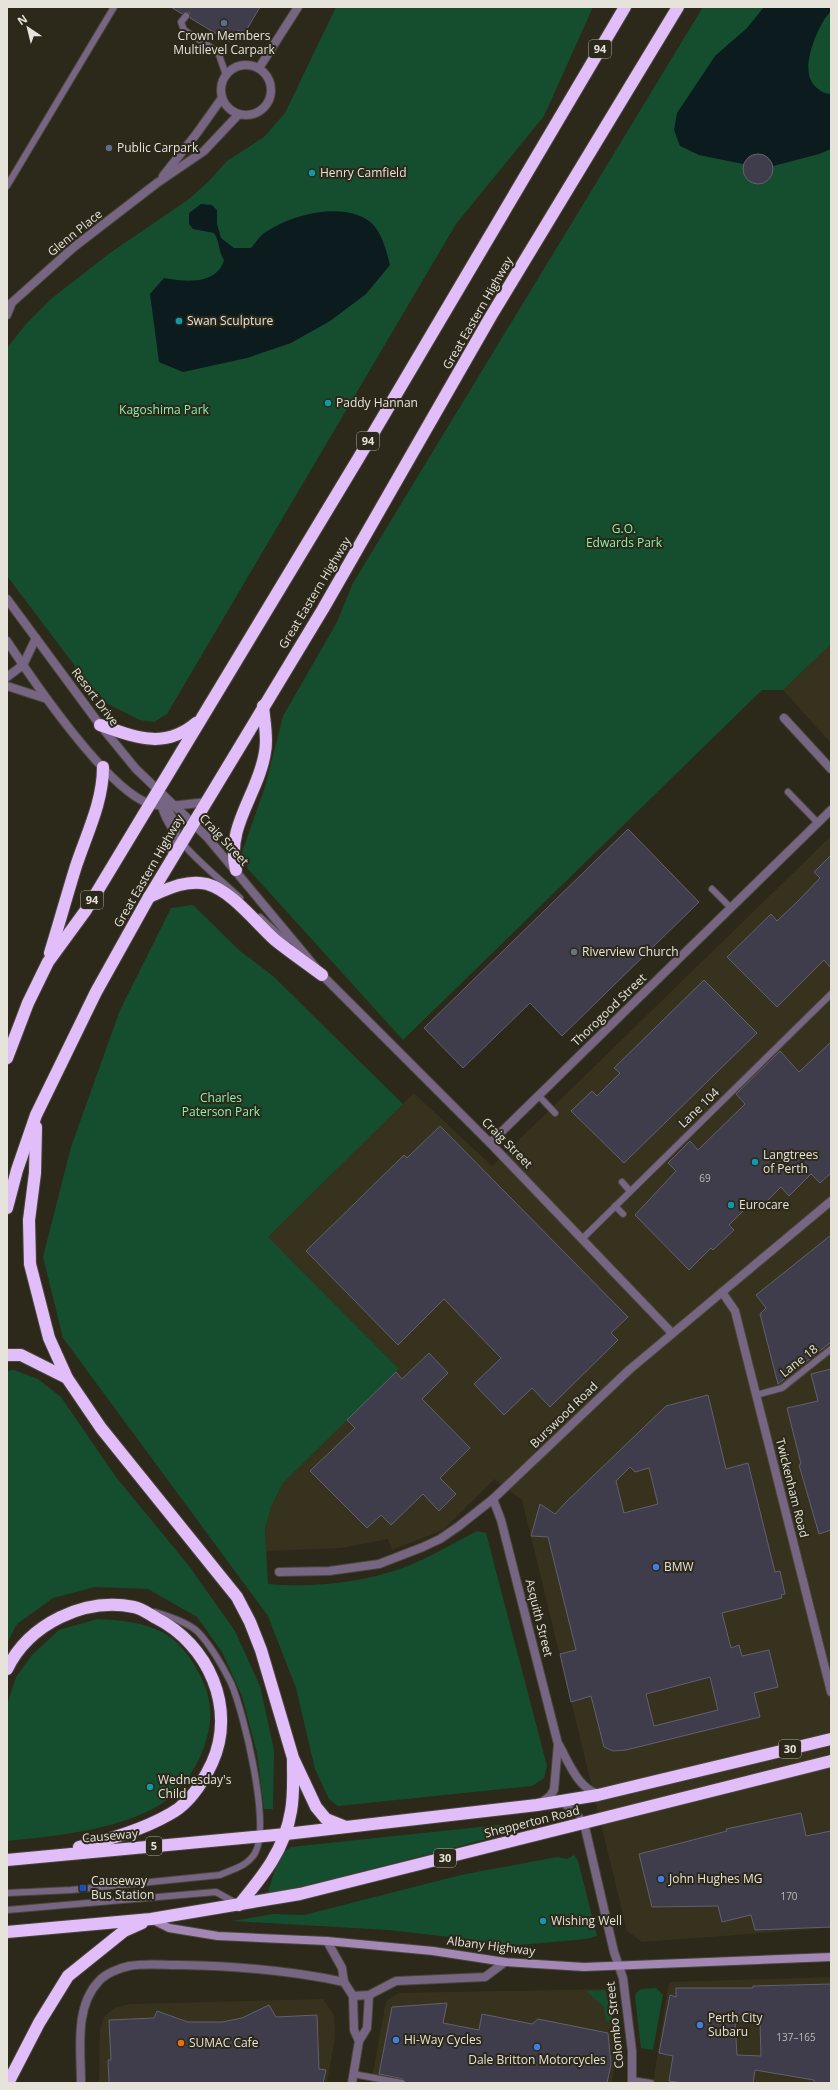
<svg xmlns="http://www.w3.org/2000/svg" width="838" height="2090" font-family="'Open Sans',sans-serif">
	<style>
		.built { fill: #37321d }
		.green { fill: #154e2e }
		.water { fill: #0b1b1e }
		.building { fill: #3f3d4c; stroke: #626070; fill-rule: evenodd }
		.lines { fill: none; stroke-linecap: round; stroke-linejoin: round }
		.lane-casing { stroke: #4a4639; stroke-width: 8 }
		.street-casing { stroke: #4a4639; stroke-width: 10 }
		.secondary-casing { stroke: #4a4639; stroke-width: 10 }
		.highway-casing { stroke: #4a4639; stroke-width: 14 }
		.lane { stroke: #776683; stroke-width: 6 }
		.street { stroke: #776683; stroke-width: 8 }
		.secondary { stroke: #a388b6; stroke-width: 8 }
		.highway { stroke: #e1bef9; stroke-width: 12 }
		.service-dot { fill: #5c6f8a; stroke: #2c281a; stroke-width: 1.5 }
		.culture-dot { fill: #0f9aa8; stroke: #2c281a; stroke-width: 1.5 }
		.worship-dot { fill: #6b7280; stroke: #2c281a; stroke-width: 1.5 }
		.shop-dot { fill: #3f7fe0; stroke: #2c281a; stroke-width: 1.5 }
		.transit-dot { fill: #1a4fb4; stroke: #2c281a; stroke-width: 1.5 }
		.food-dot { fill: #e8710a; stroke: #2c281a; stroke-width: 1.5 }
		.labels { text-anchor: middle; stroke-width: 4; stroke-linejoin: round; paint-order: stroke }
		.number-label { font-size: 10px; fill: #bcbab6 }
		.shield { fill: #2c281a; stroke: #aeaba0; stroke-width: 1 }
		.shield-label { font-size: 11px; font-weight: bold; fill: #e5e3da }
		.poi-label { font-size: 12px; fill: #e5e3da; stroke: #2c281a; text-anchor: start }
		.street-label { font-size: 12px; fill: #e5e3da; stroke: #2c281a }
		.park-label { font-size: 12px; fill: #85f2ae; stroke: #2c281a }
	</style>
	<rect width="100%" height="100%" fill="#2c281a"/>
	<g class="built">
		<polygon points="831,644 831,743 783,690"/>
		<polygon points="831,836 831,1928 642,1942 627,1931 522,1500 494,1479 443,1530 392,1550 388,1539 341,1548 266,1551 265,1530 271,1507 283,1483 399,1369 268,1237 414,1093 492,1166"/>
		<polygon points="831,1977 831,2083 653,2083 669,1982"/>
		<polygon points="606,1989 613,2025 615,2064 612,2083 371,2083 386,2001 399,1993"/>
		<polygon points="323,1999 334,2015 335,2037 327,2083 99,2083 100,2029 104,2017 114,2008 130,2004"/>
	</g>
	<g class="green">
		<polygon points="336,7 593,7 544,116 456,224 167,714 154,722 140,720 108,704 84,678 7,576 7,348 26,324 52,298 110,253 189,199 208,182 227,161 264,137 285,113"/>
		<polygon points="703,7 831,7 831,644 783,690 762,690 403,1040 248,869 242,852 265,787 283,716 337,622 353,583"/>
		<path d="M 193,905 L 240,951 L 273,976 L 403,1104 L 268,1237 L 399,1369 L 283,1483 L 271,1507 L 265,1530 L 268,1584 C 312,1588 358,1583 400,1569 C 427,1559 452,1544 477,1531 L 486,1533 L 547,1766 L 544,1778 L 532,1786 L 338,1806 L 329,1799 L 315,1769 L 296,1688 L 268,1616 L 63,1338 L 43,1257 L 71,1147 L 120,1010 L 171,908 Z"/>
		<polygon points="14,1370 38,1379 61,1397 116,1477 189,1566 235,1631 260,1686 274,1750 273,1809 264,1809 257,1753 242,1696 222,1652 197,1617 148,1589 95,1587 53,1598 17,1624 7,1643 7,1371"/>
		<path d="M 97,1619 C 121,1620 142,1622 164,1633 C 177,1640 188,1654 195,1666 C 200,1675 206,1686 208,1696 C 218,1734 193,1783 161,1804 C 120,1830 55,1836 7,1841 L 7,1705 L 16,1677 L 32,1655 L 59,1630 Z"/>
		<path d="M 527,1822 L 535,1823 L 533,1827 L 295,1889 L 272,1893 L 268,1892 C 274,1876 276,1856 291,1847 Z"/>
		<polygon points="574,1855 578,1861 597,1936 586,1939 519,1945 389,1930 232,1921 273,1914 304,1915 461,1875 557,1857 567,1859"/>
		<polygon points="656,1988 663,1995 653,2050 641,2048 635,1997 636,1993 641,1989"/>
		<polygon points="605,1990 612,2020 606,2021 604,2007 586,1991"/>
	</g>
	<g class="water">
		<path d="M 764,7 L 831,7 C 831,13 827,15 824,20 C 815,35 801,68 813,84 C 817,89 824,94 831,94 L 831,149 L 819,154 L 773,166 C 770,154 759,151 749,156 L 743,164 L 699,155 L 680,146 L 674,130 L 677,113 L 715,56 L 747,28 Z"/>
		<path d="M 201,204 L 212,205 L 217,210 L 217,224 L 221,238 L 234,248 L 251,248 C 255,244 258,238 263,234 C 289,215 341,201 369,221 C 382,231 386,250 390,265 L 366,294 L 330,321 L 291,343 L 247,358 L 183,372 L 159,362 L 150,294 L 164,278 C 185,282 217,285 224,260 C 218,251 220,242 214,233 L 193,229 L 189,224 L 189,213 Z"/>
	</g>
	<g class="building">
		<polygon points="171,7 260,7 244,34 238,30 230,42 190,18 189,12 182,14"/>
		<circle cx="758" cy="169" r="15"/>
		<polygon points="628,829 699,902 562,1036 530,1003 463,1068 424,1028"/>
		<polygon points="831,855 831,968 824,960 777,1007 727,957 771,914 777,921 799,900 820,878 814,872"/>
		<polygon points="704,980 757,1033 624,1163 571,1111 592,1091 597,1096 620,1073 614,1068"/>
		<polygon points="831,1042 831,1173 820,1183 811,1174 789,1196 781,1187 758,1210 751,1203 729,1225 734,1230 713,1250 711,1248 689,1270 635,1215 676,1171 668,1163 690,1141 698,1150 745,1104 736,1094 780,1051 799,1072"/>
		<polygon points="440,1126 628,1317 611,1333 618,1340 550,1407 532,1388 504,1415 474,1384 501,1358 444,1299 398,1345 306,1251 404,1155 407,1158"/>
		<polygon points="831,1235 831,1342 778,1384 760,1314 766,1308 756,1295"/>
		<polygon points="429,1353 448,1373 422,1399 470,1448 440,1478 456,1494 439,1511 423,1494 391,1525 381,1515 367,1528 310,1471 355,1428 347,1420 396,1372 402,1379"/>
		<polygon points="831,1369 831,1530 819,1534 799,1465 801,1464 787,1408 818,1401 811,1374"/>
		<path d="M 708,1395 L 726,1469 L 748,1463 L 775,1572 L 780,1571 L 785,1594 L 781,1595 L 782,1598 L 722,1613 L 731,1648 L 739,1645 L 742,1656 L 769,1650 L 778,1687 L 754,1693 L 760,1717 L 626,1750 L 613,1751 L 604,1747 L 591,1696 L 571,1702 L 560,1654 L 576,1650 L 548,1537 L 531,1536 L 540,1504 L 555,1514 L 566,1502 L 666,1406 ZM 630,1467 L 635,1472 L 649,1468 L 658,1504 L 624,1513 L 616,1481 ZM 710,1677 L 718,1710 L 654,1726 L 646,1694 Z"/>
		<polygon points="801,1813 806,1836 831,1831 831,1927 755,1930 751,1915 722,1922 718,1906 652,1907 639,1854 727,1831 726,1829"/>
		<path d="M 831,1984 L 831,2083 L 814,2083 L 814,2080 L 755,2070 L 753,2083 L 684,2083 L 669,2081 L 673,2056 L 659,2053 L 670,1995 L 676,1997 L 676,1988 L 753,1988 L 753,1986 ZM 735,2021 L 760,2022 L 761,2056 L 737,2055 Z"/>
		<polygon points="447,2003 443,2023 479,2030 482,2014 532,2024 538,2019 608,2033 611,2064 607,2083 406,2083 403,2079 379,2074 392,2007"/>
		<polygon points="269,2005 276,2017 317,2015 319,2069 326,2070 323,2083 109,2083 108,2060 111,2060 109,2020 154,2018 157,2011 188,2022 222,2022 242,2018"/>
	</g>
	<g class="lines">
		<g class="lane-casing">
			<g id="lane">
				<polyline points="186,16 181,22 184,30 218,52 226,75"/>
				<polyline points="7,186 114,7"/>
				<polyline points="788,792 818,823"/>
				<path d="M 160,803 C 168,840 213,872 240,898"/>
				<polyline points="712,889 731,908"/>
				<polyline points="260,917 287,942"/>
				<polyline points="538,1095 555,1113"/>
				<polyline points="622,1182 630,1191"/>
				<polyline points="615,1206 623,1214"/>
				<polyline points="583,1238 831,994"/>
				<polyline points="756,1395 782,1388 831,1349"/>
				<polyline points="561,1803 577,1813 584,1823"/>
				<path d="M 7,1893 L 71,1890 L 220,1875 C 233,1869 248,1866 255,1853 C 271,1825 244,1713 231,1683 C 222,1665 212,1647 198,1632 C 189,1623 166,1615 154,1612"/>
				<polyline points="7,1910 216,1892 236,1903"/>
				<polyline points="353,2074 402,2083"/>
				<polyline points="632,2080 651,2083"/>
			</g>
		</g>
		<g class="street-casing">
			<g id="street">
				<circle cx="246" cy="90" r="25"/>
				<polyline points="259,68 298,7"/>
				<polyline points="163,176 197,133 222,98"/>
				<polyline points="7,307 74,247 157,183 204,151 238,115"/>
				<polyline points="7,315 11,305"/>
				<polyline points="7,599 100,725 136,769 158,790 176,825 175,842 172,852"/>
				<path d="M 7,641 C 32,679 109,793 151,804 C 169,808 188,804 206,802"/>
				<polyline points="7,677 23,665 36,638"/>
				<polyline points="7,686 47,699"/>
				<polyline points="784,718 831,769"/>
				<polyline points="158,790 207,837 322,975 490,1143 672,1333"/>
				<polyline points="490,1143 831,810"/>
				<polyline points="722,1292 735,1311 831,1692"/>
				<polyline points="493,1499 501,1520 558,1744 554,1790 550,1796 541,1803"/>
				<polyline points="279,1572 329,1571 379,1564 423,1547 440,1539 459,1526 493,1499 629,1370 831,1201"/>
				<path d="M 559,1745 C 569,1763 577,1786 597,1794"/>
				<polyline points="584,1823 614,1952 623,1978 632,2051 632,2083"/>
				<polyline points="327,1941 342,1968 344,1982 353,1996 369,1995 396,1981 485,1977 505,1962"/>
				<polyline points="353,1996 354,2030 359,2041"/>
				<path d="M 81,2083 C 81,2050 74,2007 99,1981 C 105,1974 119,1968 129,1966 C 145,1963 164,1965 180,1965 C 235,1966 290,1970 344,1982"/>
				<polyline points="352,2083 359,2041 367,2028 369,1995"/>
			</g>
		</g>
		<g class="secondary-casing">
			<polyline id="secondary" points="151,1919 169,1928 218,1936 327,1941 433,1951 505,1962 584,1967 831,1957"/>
		</g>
		<g class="highway-casing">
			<g id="highway">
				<path d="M 100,725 C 135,737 164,750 196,723"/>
				<path d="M 236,870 C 225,827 259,793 265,752 C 268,738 264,720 263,706"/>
				<path d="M 149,897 C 167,889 187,879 207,884 C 232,891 256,923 275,940 C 290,952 306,963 322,975"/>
				<path d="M 50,953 C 59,924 67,895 76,866 C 87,833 103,802 103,767"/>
				<polyline points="7,1058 28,1003 48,962 86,910 358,459 625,7"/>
				<polyline points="36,1127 35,1173 29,1220 30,1264 49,1338 67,1378 101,1428 237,1597 250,1622 261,1650 293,1758 316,1807 326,1819 346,1827"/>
				<polyline points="7,1208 17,1170 36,1115 96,992 149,897 323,609 491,316 678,7"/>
				<polyline points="7,1355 21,1355 67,1378"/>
				<path d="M 7,1669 C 29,1624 84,1597 134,1607 C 141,1608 149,1614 156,1618 C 208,1644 237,1708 212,1763 C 203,1782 189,1804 170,1814 C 142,1830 110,1839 79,1847"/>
				<polyline points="7,1860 286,1834 537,1805 598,1795 831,1739"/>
				<path d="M 239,1905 C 263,1876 285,1849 291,1811 C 294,1795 293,1778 293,1761"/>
				<polyline points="7,1932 151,1919 300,1894 831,1761"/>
				<polyline points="8,2083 39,2023 68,1976 124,1931 142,1923"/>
			</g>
		</g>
		<use href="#lane" class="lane"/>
		<use href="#street" class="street"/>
		<use href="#secondary" class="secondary"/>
		<use href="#highway" class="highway"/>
	</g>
	<g class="service-dot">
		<circle cx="224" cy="23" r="4"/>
		<circle cx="109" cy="148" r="4"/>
	</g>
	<g class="culture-dot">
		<circle cx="312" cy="173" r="4"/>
		<circle cx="179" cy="321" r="4"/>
		<circle cx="328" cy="403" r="4"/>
		<circle cx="755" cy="1162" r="4"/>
		<circle cx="731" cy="1205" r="4"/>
		<circle cx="150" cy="1787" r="4"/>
		<circle cx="543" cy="1921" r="4"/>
	</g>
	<circle class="worship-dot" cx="574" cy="952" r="4"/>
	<g class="shop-dot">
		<circle cx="656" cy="1567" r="4"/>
		<circle cx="661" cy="1879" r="4"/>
		<circle cx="700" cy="2025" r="4"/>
		<circle cx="396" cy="2040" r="4"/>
		<circle cx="537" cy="2047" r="4"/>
	</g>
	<rect class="transit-dot" x="79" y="1884" width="8" height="8" rx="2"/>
	<circle class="food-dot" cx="181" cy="2043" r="4"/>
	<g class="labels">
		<g class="number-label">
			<text x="705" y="1182">69</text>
			<text x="789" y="1900">170</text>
			<text x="796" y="2041">137–165</text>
		</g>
		<g class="shield">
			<rect x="589" y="40" width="22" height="18" rx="3"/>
			<rect x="357" y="432" width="22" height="18" rx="3"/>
			<rect x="81" y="891" width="22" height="18" rx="3"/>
			<rect x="779" y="1740" width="22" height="18" rx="3"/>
			<rect x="146" y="1837" width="16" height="18" rx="3"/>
			<rect x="434" y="1849" width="22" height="18" rx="3"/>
		</g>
		<g class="shield-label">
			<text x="600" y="53">94</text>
			<text x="368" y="445">94</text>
			<text x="92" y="904">94</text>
			<text x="790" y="1753">30</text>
			<text x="154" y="1850">5</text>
			<text x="445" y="1862">30</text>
		</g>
		<g class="poi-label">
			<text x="224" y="40" text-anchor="middle">Crown Members<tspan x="224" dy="14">Multilevel Carpark</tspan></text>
			<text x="117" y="152">Public Carpark</text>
			<text x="320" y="177">Henry Camfield</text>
			<text x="187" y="325">Swan Sculpture</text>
			<text x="336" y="407">Paddy Hannan</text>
			<text x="582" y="956">Riverview Church</text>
			<text x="763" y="1159">Langtrees<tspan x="763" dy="14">of Perth</tspan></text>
			<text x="739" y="1209">Eurocare</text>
			<text x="664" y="1571">BMW</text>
			<text x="158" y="1784">Wednesday's<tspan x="158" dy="14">Child</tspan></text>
			<text x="669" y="1883">John Hughes MG</text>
			<text x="91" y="1885">Causeway<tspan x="91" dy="14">Bus Station</tspan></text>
			<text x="551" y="1925">Wishing Well</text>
			<text x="708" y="2022">Perth City<tspan x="708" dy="14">Subaru</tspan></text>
			<text x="404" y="2044">Hi-Way Cycles</text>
			<text x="189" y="2047">SUMAC Cafe</text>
			<text x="537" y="2064" text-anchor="middle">Dale Britton Motorcycles</text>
		</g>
		<g class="street-label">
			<text transform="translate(75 233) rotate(-39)" y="4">Glenn Place</text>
			<text transform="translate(478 313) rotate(-60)" y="4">Great Eastern Highway</text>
			<text transform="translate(315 593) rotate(-59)" y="4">Great Eastern Highway</text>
			<text transform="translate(95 697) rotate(53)" y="4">Resort Drive</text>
			<text transform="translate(224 840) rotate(47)" y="4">Craig Street</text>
			<text transform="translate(149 871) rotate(-60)" y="4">Great Eastern Highway</text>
			<text transform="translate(609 1010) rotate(-44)" y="4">Thorogood Street</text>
			<text transform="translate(699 1108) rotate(-44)" y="4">Lane 104</text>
			<text transform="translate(507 1143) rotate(45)" y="4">Craig Street</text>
			<text transform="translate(799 1361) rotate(-38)" y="4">Lane 18</text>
			<text transform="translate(564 1415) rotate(-44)" y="4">Burswood Road</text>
			<text transform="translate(792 1488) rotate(76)" y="4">Twickenham Road</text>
			<text transform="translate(539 1618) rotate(76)" y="4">Asquith Street</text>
			<text transform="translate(532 1822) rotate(-14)" y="4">Shepperton Road</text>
			<text transform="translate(110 1836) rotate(-5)" y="4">Causeway</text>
			<text transform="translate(491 1946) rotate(7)" y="4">Albany Highway</text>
			<text transform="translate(615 2025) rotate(-96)" y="4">Colombo Street</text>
		</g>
		<g class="park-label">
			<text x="164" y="414">Kagoshima Park</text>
			<text x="624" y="533">G.O.<tspan x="624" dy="14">Edwards Park</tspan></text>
			<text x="221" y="1102">Charles<tspan x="221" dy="14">Paterson Park</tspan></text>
		</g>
	</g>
	<rect width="838" height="2090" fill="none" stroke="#e5e3da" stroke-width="16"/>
	<g transform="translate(28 28) rotate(325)" stroke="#2c281a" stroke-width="3" paint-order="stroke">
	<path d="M0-3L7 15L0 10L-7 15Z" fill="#e5e3da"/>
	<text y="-6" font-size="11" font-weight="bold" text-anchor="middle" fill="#e5e3da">N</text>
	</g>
</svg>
